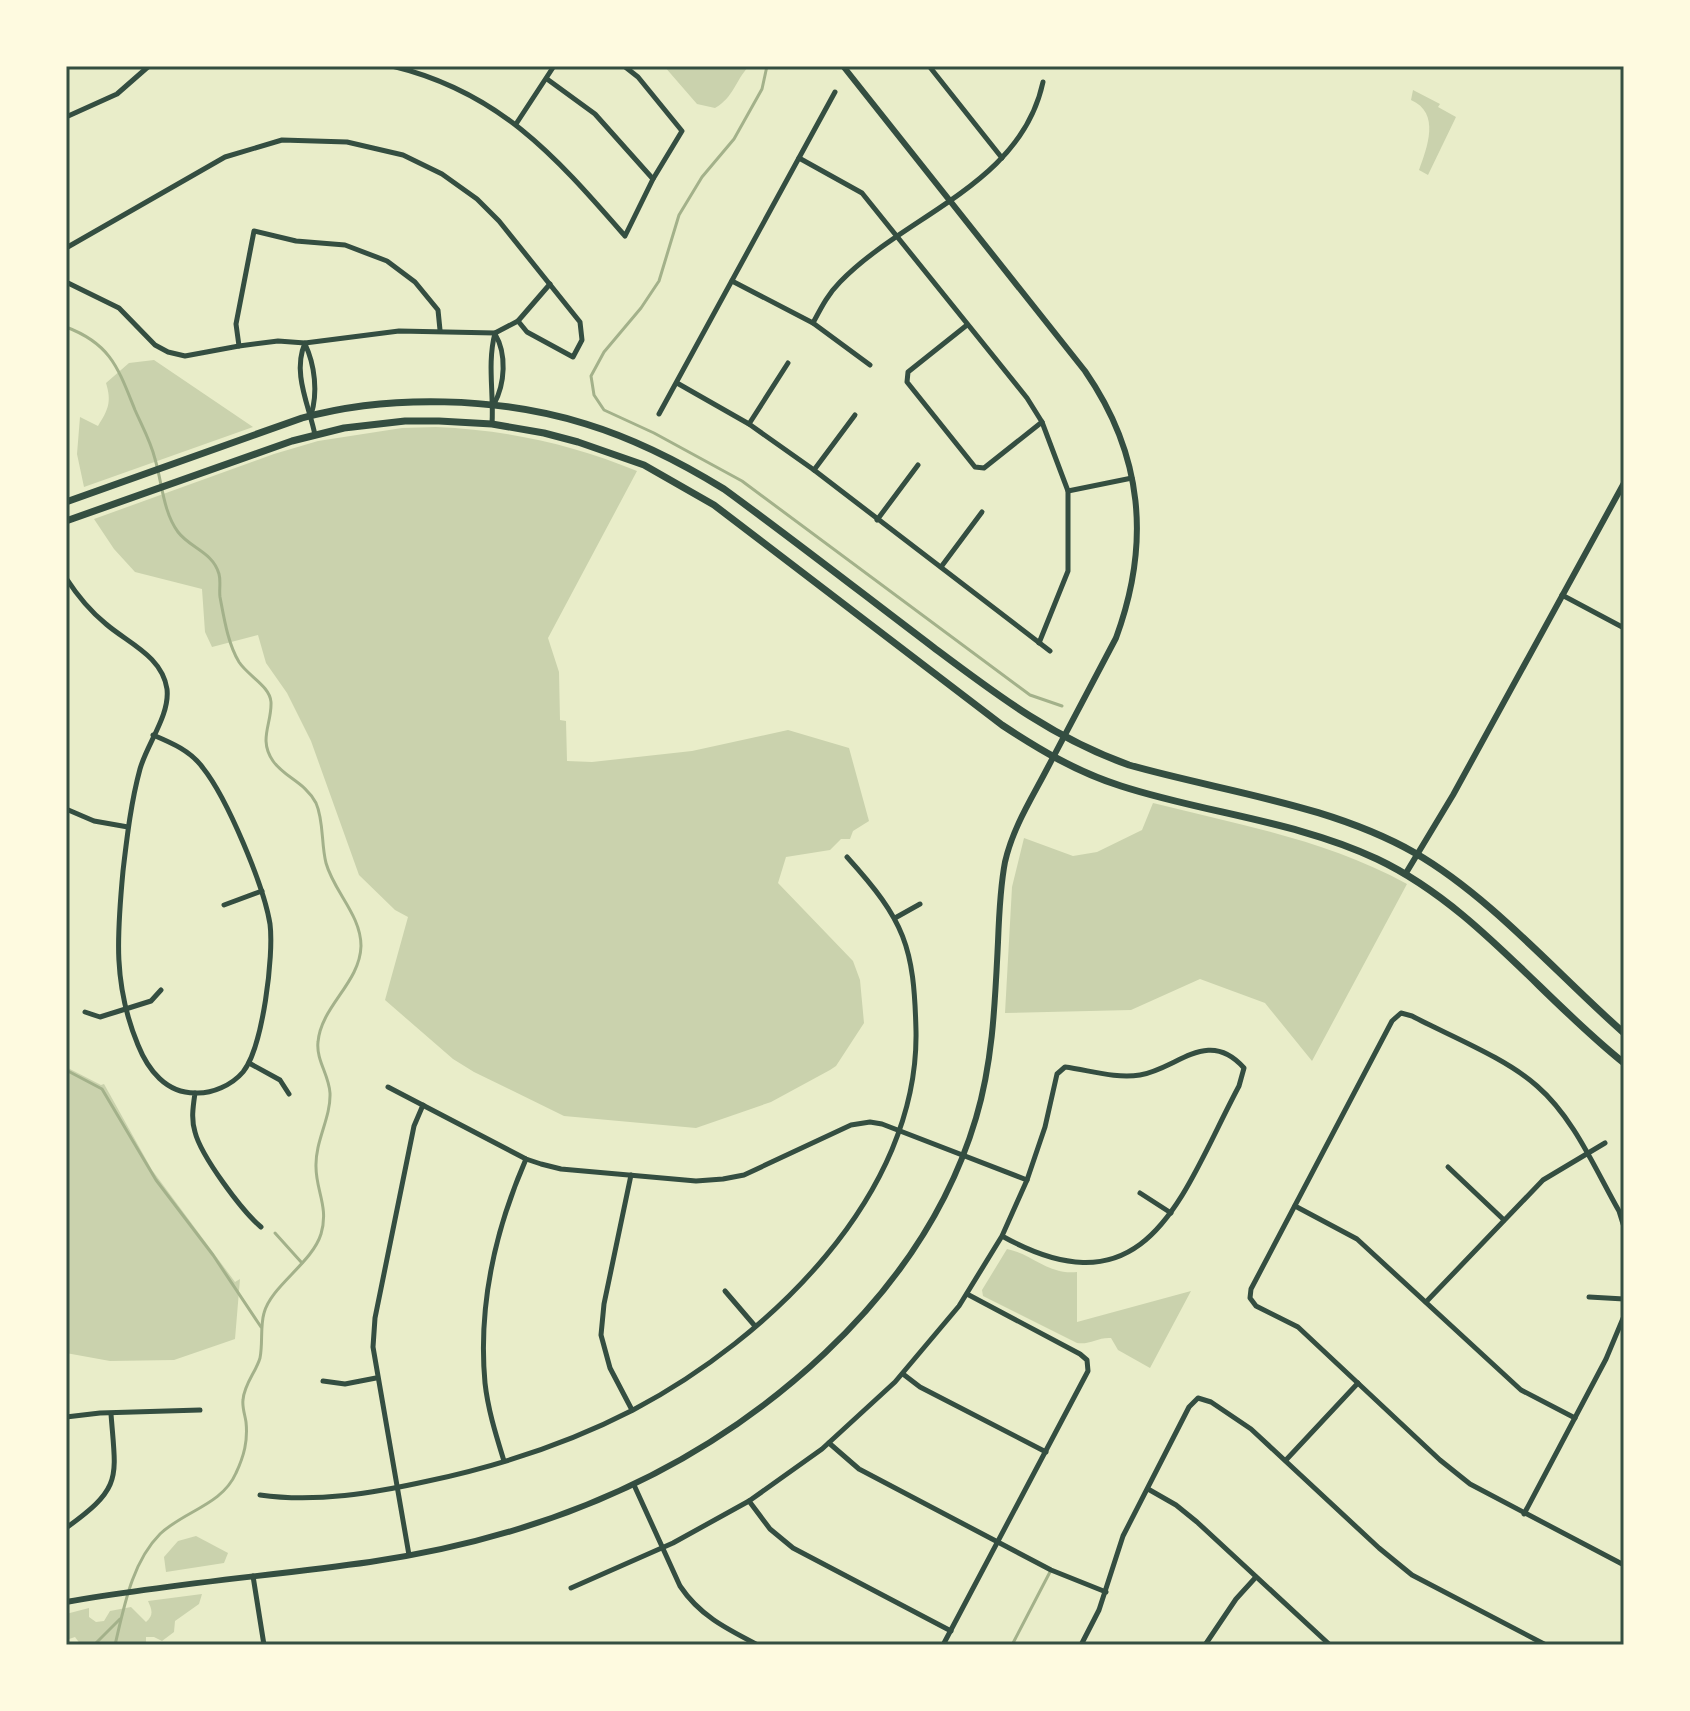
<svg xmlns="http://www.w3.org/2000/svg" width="1690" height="1711" font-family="Manrope,sans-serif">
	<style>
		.green { fill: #cad2ad }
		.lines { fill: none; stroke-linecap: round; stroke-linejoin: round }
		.stream { stroke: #a3b18a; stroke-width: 3 }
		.minor { stroke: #344e41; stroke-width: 5 }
		.tertiary { stroke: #344e41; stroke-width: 6 }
		.secondary { stroke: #344e41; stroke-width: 7 }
		.neatline { fill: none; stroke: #344e41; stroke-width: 3 }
	</style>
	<rect width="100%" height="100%" fill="#e9edc9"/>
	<g class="green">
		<path d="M 664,66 L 749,66 C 735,81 734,97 715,108 L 697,104 Z"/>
		<path d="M 1413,90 L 1440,104 L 1438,107 L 1456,117 L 1428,175 L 1419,170 C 1427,148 1441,113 1411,100 Z"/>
		<path d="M 154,360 L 253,427 L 84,487 L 77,454 L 80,417 L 98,426 C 108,410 112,402 106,383 L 129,363 Z"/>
		<path d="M 436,427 C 507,430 571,444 637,471 L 548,638 L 559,672 L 560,720 L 566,721 L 567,761 L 592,762 L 692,751 L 788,730 L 849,748 L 869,821 L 853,831 L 850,839 L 841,839 L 830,850 L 786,857 L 778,883 L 853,961 L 860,980 L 864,1023 L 836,1066 L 830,1070 L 771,1102 L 696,1128 L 564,1116 L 474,1072 L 453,1059 L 385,1000 L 408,917 L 395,910 L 359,875 L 311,741 L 287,693 L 266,663 L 258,635 L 212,647 L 205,632 L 202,589 L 135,572 L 114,549 L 94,519 L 274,454 L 318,441 L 402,428 Z"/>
		<path d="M 1153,803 C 1240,825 1327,840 1407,884 L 1312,1061 L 1265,1003 L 1200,979 L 1131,1010 L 1005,1013 L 1012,887 L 1024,838 L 1073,856 L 1097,852 L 1142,830 Z"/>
		<polygon points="66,1067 101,1085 104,1084 152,1170 235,1282 240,1279 235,1339 174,1360 110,1361 66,1353"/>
		<path d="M 1007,1249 C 1033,1254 1047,1275 1077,1272 L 1077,1322 L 1191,1291 L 1150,1368 L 1118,1350 L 1111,1338 C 1098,1337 1090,1345 1077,1343 L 983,1296 L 982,1290 Z"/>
		<polygon points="196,1536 228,1553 224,1563 166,1572 164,1557 178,1541"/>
		<path d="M 202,1594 L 199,1604 L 175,1621 L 174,1632 L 162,1641 L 154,1637 L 146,1637 L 146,1645 L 81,1645 L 75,1637 L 69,1639 L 66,1637 L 66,1614 L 89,1608 L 89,1617 L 96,1622 L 104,1621 L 110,1611 L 131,1607 L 146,1622 C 154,1615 152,1610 148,1601 Z"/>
	</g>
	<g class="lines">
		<g class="stream">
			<polyline points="767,66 762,89 734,139 702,177 679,215 659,281 641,308 604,352 591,376 594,395 604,410 654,433 742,481 1030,695 1062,706"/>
			<path d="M 66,327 C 111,344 118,368 135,410 C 142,426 151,442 155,459 C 162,482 163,512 178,532 C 190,548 213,552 219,574 C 221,581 219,590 220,597 C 224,618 228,644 239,662 C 248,676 270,686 271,702 C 272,724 258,739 273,761 C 285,778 305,782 316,803 C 324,821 321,844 326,863 C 334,892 361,915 361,946 C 360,983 321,1006 318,1042 C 316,1060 329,1075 330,1093 C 331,1118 315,1141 316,1167 C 316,1191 329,1207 321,1234 C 312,1263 271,1286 264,1313 C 260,1327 263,1343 260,1358 C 256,1372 244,1384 243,1400 C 242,1407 245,1415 246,1422 C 248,1441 244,1456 236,1473 C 222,1505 184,1511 160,1534 C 132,1562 124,1607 115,1645"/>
			<polyline points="66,1070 102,1089 156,1180 213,1255 261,1327"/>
			<polyline points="275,1233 302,1263"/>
			<polyline points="94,1645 120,1619"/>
			<polyline points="1012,1645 1051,1570"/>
		</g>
		<g class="minor">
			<path d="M 392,66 C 500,92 555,156 625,236 L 653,179 L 682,131 L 638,77 L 624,66"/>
			<polyline points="929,66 1002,158"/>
			<polyline points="547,79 595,114 653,179"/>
			<polyline points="66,117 117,94 149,66"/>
			<polyline points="516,124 554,66"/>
			<polyline points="799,158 862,193 1027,398 1042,422 1068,491 1068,571 1039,643"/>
			<polyline points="66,248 225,157 282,140 347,142 403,155 442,174 477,199 499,221 580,322 582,340 573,357 527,332 518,321"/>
			<polyline points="732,281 813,323 870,365"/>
			<polyline points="66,282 119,308 155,345 168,352 185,356 239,346 278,341 305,343 399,331 495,333 518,321 550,284"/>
			<path d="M 813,323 C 821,308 828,294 840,282 C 906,214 1021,185 1043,82"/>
			<polyline points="967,325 908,372 907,382 975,467 984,468 1042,422"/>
			<path d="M 305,343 C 292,373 309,405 315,435"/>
			<path d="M 305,344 C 315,365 318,393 311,415"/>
			<polyline points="239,346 236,324 254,231 296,241 345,245 387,261 415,282 438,310 440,330"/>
			<polyline points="677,383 749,424 814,470 1050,651"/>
			<path d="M 494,404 C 505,384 507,354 495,334"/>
			<polyline points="659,414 835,92"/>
			<path d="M 492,424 C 494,393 487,364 495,333"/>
			<polyline points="749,424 788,363"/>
			<polyline points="814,470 855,415"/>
			<polyline points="1068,491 1132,478"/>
			<polyline points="877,520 918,465"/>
			<polyline points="941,567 982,512"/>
			<path d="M 66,578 C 77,595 90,611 106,624 C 128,643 162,656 167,689 C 170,715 147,744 140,769 C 131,802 127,837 123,871 C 117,935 113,985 138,1045 C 148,1070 166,1093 195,1093 C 193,1107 191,1119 195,1132 C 201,1156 242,1211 261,1227"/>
			<polyline points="1562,595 1624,628"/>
			<path d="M 153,735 C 172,743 191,751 203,768 C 227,798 264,886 270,924 C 274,955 263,1047 243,1072 C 232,1085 212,1094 195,1093"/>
			<polyline points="66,809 94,821 128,827"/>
			<polyline points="224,905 262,891"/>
			<polyline points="895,918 920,904"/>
			<polyline points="85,1012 100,1017 116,1012 151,1001 161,990"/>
			<polyline points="249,1063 280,1080 289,1094"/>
			<polyline points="388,1087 526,1159 541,1164 561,1169 696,1181 723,1179 744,1175 851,1125 870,1122 882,1124 1027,1180"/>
			<polyline points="1448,1167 1504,1220"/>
			<polyline points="631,1175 604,1304 601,1335 610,1368 632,1410"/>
			<polyline points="1140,1193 1171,1213"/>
			<polyline points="1295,1206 1357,1239 1521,1390 1575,1418"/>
			<path d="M 1624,1227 L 1619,1211 C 1595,1169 1574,1118 1537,1086 C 1506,1058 1450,1036 1412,1016 L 1401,1013 L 1392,1021 L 1251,1289 L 1250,1298 L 1256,1306 L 1298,1327 L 1440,1460 L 1470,1484 L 1624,1565"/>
			<polyline points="725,1291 755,1326"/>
			<polyline points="1589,1297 1624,1299"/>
			<polyline points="1426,1302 1543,1180 1605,1143"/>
			<polyline points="903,1374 920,1387 1046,1452"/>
			<polyline points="323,1381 345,1384 376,1378"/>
			<polyline points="66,1417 100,1413 200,1410"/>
			<polyline points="829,1443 859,1469 1051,1570 1106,1592"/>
			<polyline points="1286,1460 1358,1383"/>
			<path d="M 504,1461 C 496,1435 488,1410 485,1383 C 478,1306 496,1228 526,1159"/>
			<path d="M 634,1485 L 680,1586 C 700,1616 727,1629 758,1645"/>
			<polyline points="1148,1489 1176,1505 1197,1522 1330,1645"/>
			<path d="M 260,1495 C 316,1503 374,1493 428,1481 C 499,1466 569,1443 633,1410 C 768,1339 919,1195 916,1031 C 914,946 905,921 847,857"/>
			<polyline points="749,1501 770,1529 793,1548 951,1631"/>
			<polyline points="1524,1514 1606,1359 1624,1316"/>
			<path d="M 66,1528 C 123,1487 116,1479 111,1414"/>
			<polyline points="409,1555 373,1347 375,1318 414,1126 423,1105"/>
			<polyline points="253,1576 264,1645"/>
			<path d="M 571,1588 L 673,1543 L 749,1501 L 822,1449 L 895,1382 L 959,1306 L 1002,1236 L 1027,1180 L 1045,1127 L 1057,1074 L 1065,1067 C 1089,1070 1115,1079 1140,1075 C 1177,1069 1208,1027 1244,1068 L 1239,1086 C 1182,1193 1149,1318 1002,1236"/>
			<polyline points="943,1645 1088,1371 1087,1360 1080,1354 967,1294"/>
			<polyline points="1081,1645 1099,1610 1123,1536 1189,1407 1198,1398 1211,1402 1251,1429 1379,1548 1412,1575 1546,1645"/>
			<polyline points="1205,1645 1236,1599 1256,1577"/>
		</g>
		<g class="tertiary">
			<polyline points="1406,873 1453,795 1624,483"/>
			<path d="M 66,1602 C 167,1584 269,1576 370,1562 C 541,1537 699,1472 825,1353 C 894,1288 949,1209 976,1118 C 993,1061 995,1002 998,942 C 999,915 1000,888 1005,862 C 1013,827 1032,798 1048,767 C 1071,724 1093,681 1116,638 C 1151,543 1143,455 1085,371 L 843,66"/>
		</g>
		<g class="secondary">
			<path d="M 66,502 L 302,418 C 389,394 500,397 586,424 C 635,439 680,462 724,489 C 794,540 863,594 933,647 C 997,695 1053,738 1129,765 C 1224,792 1329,804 1415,853 C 1491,897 1558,975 1624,1033"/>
			<path d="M 66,521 L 292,441 L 344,428 L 405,421 L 439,421 L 492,424 L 544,433 L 578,442 L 644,465 L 714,505 L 1002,725 C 1040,750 1077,772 1121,786 C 1204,813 1297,821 1377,859 C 1474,905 1541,997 1624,1063"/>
		</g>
	</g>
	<rect width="1690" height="1711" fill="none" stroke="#fefae0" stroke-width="136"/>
	<rect x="68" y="68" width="1554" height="1575" class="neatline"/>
</svg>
